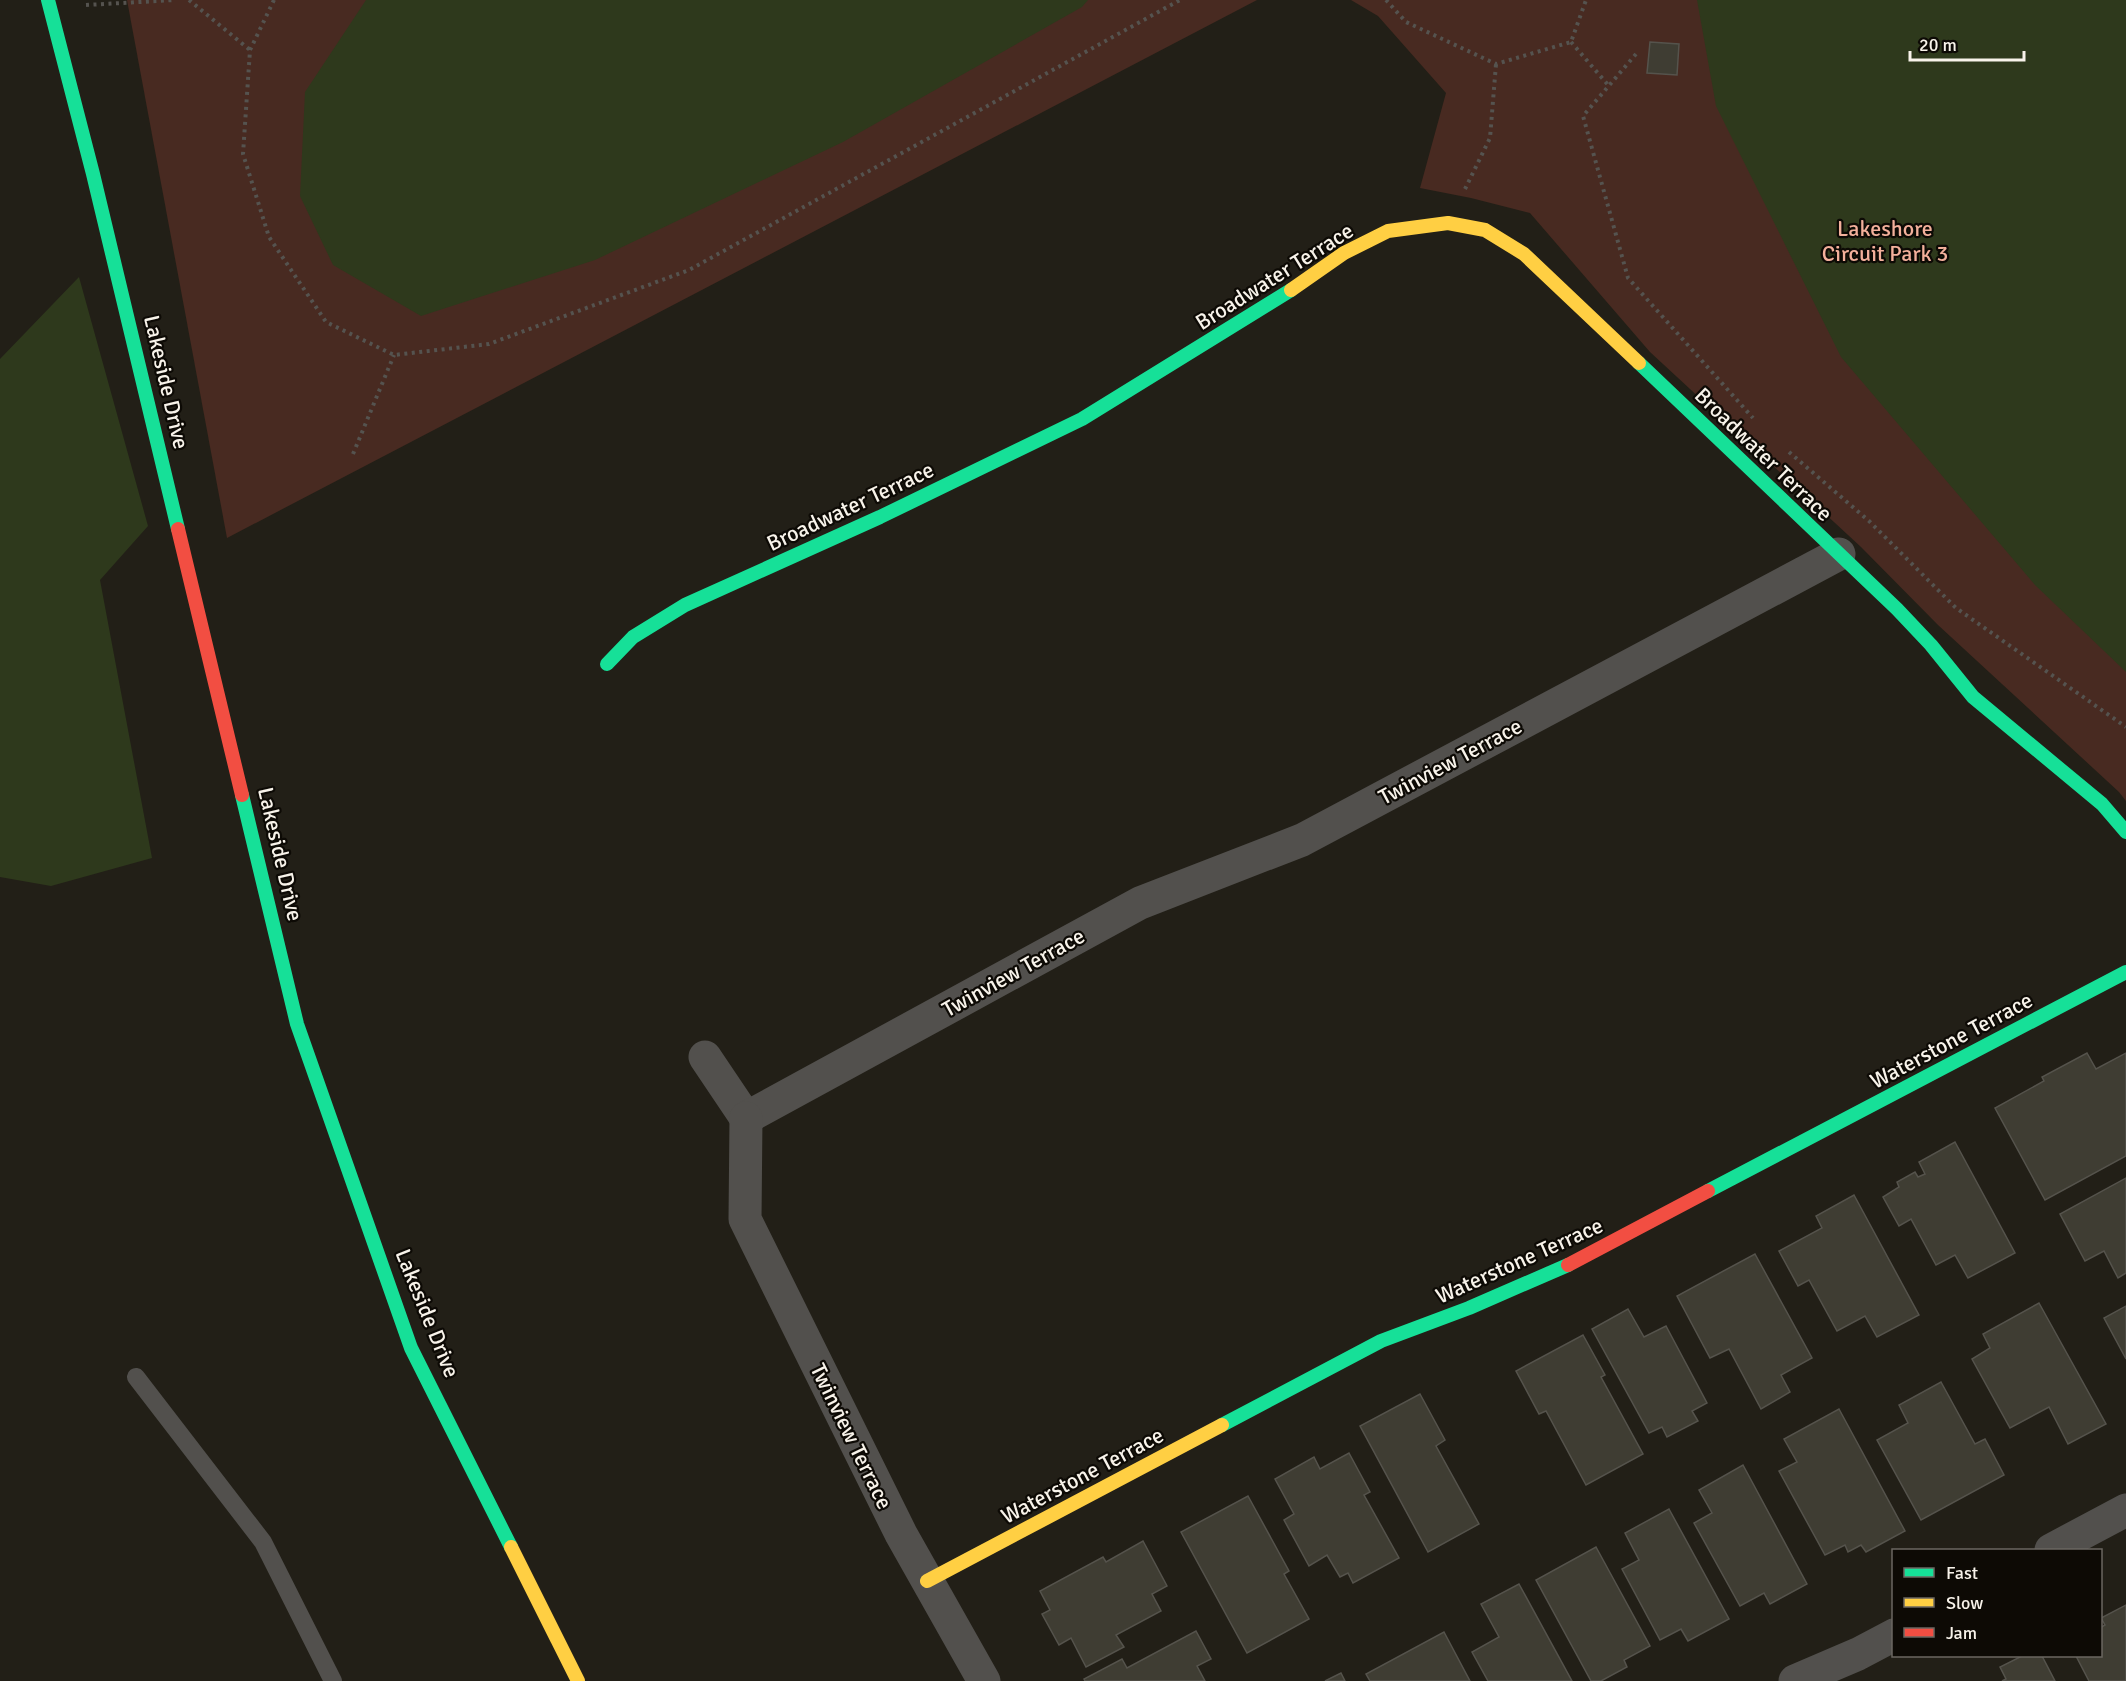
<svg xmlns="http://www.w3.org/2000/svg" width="2126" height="1681" font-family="Signika,sans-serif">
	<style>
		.green { fill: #482a21 }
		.water { fill: #2e391c }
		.building { fill: #3f3d33; stroke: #55534c; stroke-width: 1.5 }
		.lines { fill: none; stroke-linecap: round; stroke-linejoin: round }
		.path { stroke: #55534f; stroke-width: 4; stroke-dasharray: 3 4.5; stroke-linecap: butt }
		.lane { stroke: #52504d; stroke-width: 18 }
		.street { stroke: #52504d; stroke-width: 33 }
		.fast { stroke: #16e098; stroke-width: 14 }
		.slow { stroke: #ffcf43; stroke-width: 14 }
		.jam { stroke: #f24e42; stroke-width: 14 }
		.labels { text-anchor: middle; stroke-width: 4.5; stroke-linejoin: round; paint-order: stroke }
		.park-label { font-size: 22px; fill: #f3b09b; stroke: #0d0a05 }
		.street-label { font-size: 22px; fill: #f8f3ea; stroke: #0d0a05 }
	</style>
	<rect width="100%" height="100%" fill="#221f17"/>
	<g class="green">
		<polygon points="127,0 1257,0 227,538"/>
		<polygon points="1351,0 2126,0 2126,801 2119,792 1938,625 1861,547 1650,352 1530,213 1471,198 1420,188 1446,93 1378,16"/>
	</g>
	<g class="water">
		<polygon points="366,0 1088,0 1082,7 843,142 595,260 421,316 333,265 300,196 305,92"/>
		<polygon points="1697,0 2126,0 2126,672 2035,585 1841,357 1716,106"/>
		<polygon points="79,277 148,526 100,580 152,858 51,886 0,877 0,359"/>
	</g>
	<g class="building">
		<polygon points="1650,42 1679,44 1677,75 1647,73"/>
		<polygon points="2087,1053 2096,1069 2126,1053 2126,1156 2045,1200 1995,1108 2044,1081 2042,1077"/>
		<polygon points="1955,1142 2015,1253 1968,1278 1955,1255 1936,1265 1911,1219 1899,1226 1883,1197 1899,1187 1897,1182 1915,1172 1918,1177 1925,1174 1919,1162"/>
		<polygon points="2126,1178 2126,1273 2118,1278 2104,1251 2085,1261 2060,1214"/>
		<polygon points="1854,1195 1919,1315 1877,1337 1865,1316 1837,1331 1809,1280 1798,1286 1779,1251 1822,1228 1816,1216"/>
		<polygon points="1755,1254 1812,1358 1781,1375 1790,1392 1761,1409 1729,1349 1710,1358 1677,1296"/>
		<polygon points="2039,1303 2106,1424 2068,1444 2049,1407 2010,1428 1972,1359 1990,1348 1983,1334"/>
		<polygon points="2126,1306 2126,1359 2104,1318"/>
		<polygon points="1628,1309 1644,1337 1666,1326 1707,1403 1692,1411 1698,1421 1667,1437 1662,1427 1649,1433 1592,1329"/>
		<polygon points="1583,1335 1605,1375 1601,1377 1643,1454 1586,1485 1546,1411 1539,1414 1516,1371"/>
		<polygon points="1941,1382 1975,1444 1985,1439 2004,1475 1921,1520 1877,1440 1908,1423 1899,1405"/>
		<polygon points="1420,1394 1445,1440 1436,1446 1479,1524 1428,1552 1360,1426"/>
		<polygon points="1839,1409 1905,1531 1866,1552 1861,1545 1848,1552 1845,1545 1825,1555 1779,1471 1797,1462 1784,1439"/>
		<polygon points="1349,1453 1370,1492 1364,1495 1399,1558 1353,1583 1348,1573 1340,1577 1327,1555 1309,1566 1284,1520 1294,1514 1275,1479 1314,1457 1320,1469"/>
		<polygon points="1743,1465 1807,1584 1770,1604 1764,1593 1740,1606 1694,1523 1712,1513 1699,1490"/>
		<polygon points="1248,1496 1289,1571 1284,1574 1309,1619 1247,1653 1181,1532"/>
		<polygon points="1669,1509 1729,1619 1688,1641 1681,1629 1660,1640 1622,1569 1639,1560 1625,1533"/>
		<polygon points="1143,1541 1167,1586 1152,1594 1161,1611 1116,1635 1124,1647 1086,1667 1071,1638 1059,1645 1042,1614 1050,1610 1040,1591 1103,1557 1106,1562"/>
		<polygon points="1596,1547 1650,1646 1624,1660 1627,1667 1601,1681 1591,1681 1536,1580"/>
		<polygon points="1519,1584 1572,1681 1488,1681 1472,1652 1499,1637 1481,1604"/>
		<polygon points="2126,1605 2126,1681 2089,1681 2076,1656 2100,1656 2100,1628 2105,1625 2101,1618"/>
		<polygon points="1196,1631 1211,1659 1197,1666 1205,1681 1085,1681 1084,1679 1122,1659 1127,1668"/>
		<polygon points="1444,1632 1470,1681 1370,1681 1366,1674"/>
		<polygon points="2022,1656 2042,1656 2055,1681 2002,1681 2006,1679 2000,1667"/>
		<polygon points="1341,1673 1345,1681 1325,1681"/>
	</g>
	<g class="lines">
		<g class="path">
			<polyline points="189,0 250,50"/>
			<polyline points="274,0 250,50 243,154 269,237 326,322 394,355 489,344 689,270 1180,0"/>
			<polyline points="1386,0 1406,22 1496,64 1571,42 1586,0"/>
			<polyline points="86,5 175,0"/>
			<polyline points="1571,42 1609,86"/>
			<polyline points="1636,54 1583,116 1628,278 1753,418"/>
			<polyline points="1465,189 1490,138 1496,64"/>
			<polyline points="1789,452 1869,521 1956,608 2126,727"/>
			<polyline points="353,454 394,355"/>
		</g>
		<polyline class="lane" points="136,1377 263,1542 333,1681"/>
		<g class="street">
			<polyline points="705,1057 746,1118"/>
			<polyline points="746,1118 1140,903 1302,840 1839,554"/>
			<polyline points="746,1118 745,1219 901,1534 984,1681"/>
			<polyline points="2051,1550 2126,1510"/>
			<polyline points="1795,1681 1858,1654 1894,1635"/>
		</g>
		<g class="fast">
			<polyline points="48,0 93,174 178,529"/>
			<polyline points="1639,363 1897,609 1931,645 1973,697 2102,804 2126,832"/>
			<polyline points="607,664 633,637 685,605 880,517 1082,419 1291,290"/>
			<polyline points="242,795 297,1024 411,1348 511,1547"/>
			<polyline points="1708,1191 2126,972"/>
			<polyline points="1222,1425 1381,1341 1469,1308 1568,1265"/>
		</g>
		<g class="slow">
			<polyline points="1291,290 1344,253 1388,231 1448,223 1485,230 1524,254 1639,363"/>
			<polyline points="511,1547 578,1681"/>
			<polyline points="927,1581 1222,1425"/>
		</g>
		<g class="jam">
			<polyline points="178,529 242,795"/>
			<polyline points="1568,1265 1708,1191"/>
		</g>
	</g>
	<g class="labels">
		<g class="park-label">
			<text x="1885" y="236">Lakeshore<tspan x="1885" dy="25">Circuit Park 3</tspan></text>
		</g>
		<g class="street-label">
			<text transform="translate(1274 276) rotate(-32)" y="8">Broadwater Terrace</text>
			<text transform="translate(167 382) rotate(77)" y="8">Lakeside Drive</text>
			<text transform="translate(1764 454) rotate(44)" y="8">Broadwater Terrace</text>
			<text transform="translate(850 506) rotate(-25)" y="8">Broadwater Terrace</text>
			<text transform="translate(1450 761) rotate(-28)" y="8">Twinview Terrace</text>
			<text transform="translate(281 854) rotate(77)" y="8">Lakeside Drive</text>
			<text transform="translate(1013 972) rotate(-29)" y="8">Twinview Terrace</text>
			<text transform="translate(1951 1040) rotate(-28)" y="8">Waterstone Terrace</text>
			<text transform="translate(1519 1260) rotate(-24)" y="8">Waterstone Terrace</text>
			<text transform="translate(428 1313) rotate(68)" y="8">Lakeside Drive</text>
			<text transform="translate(852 1436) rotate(64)" y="8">Twinview Terrace</text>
			<text transform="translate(1082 1475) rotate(-28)" y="8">Waterstone Terrace</text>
		</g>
	</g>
	<rect x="1892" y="1549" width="210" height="108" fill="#0d0a05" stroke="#6b6761" stroke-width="1.5"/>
	<rect x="1904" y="1568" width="30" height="9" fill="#16e098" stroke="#6b6761" stroke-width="1.5"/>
	<text x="1946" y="1579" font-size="18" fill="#f8f3ea">Fast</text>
	<rect x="1904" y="1598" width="30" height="9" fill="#ffcf43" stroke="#6b6761" stroke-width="1.5"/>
	<text x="1946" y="1609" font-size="18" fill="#f8f3ea">Slow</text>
	<rect x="1904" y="1628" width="30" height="9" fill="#f24e42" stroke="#6b6761" stroke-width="1.5"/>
	<text x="1946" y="1639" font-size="18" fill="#f8f3ea">Jam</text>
	<path d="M1910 51v9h114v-9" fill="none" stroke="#f8f3ea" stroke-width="3"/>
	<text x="1919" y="51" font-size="18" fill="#f8f3ea" stroke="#0d0a05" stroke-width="4.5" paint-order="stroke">20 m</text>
</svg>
